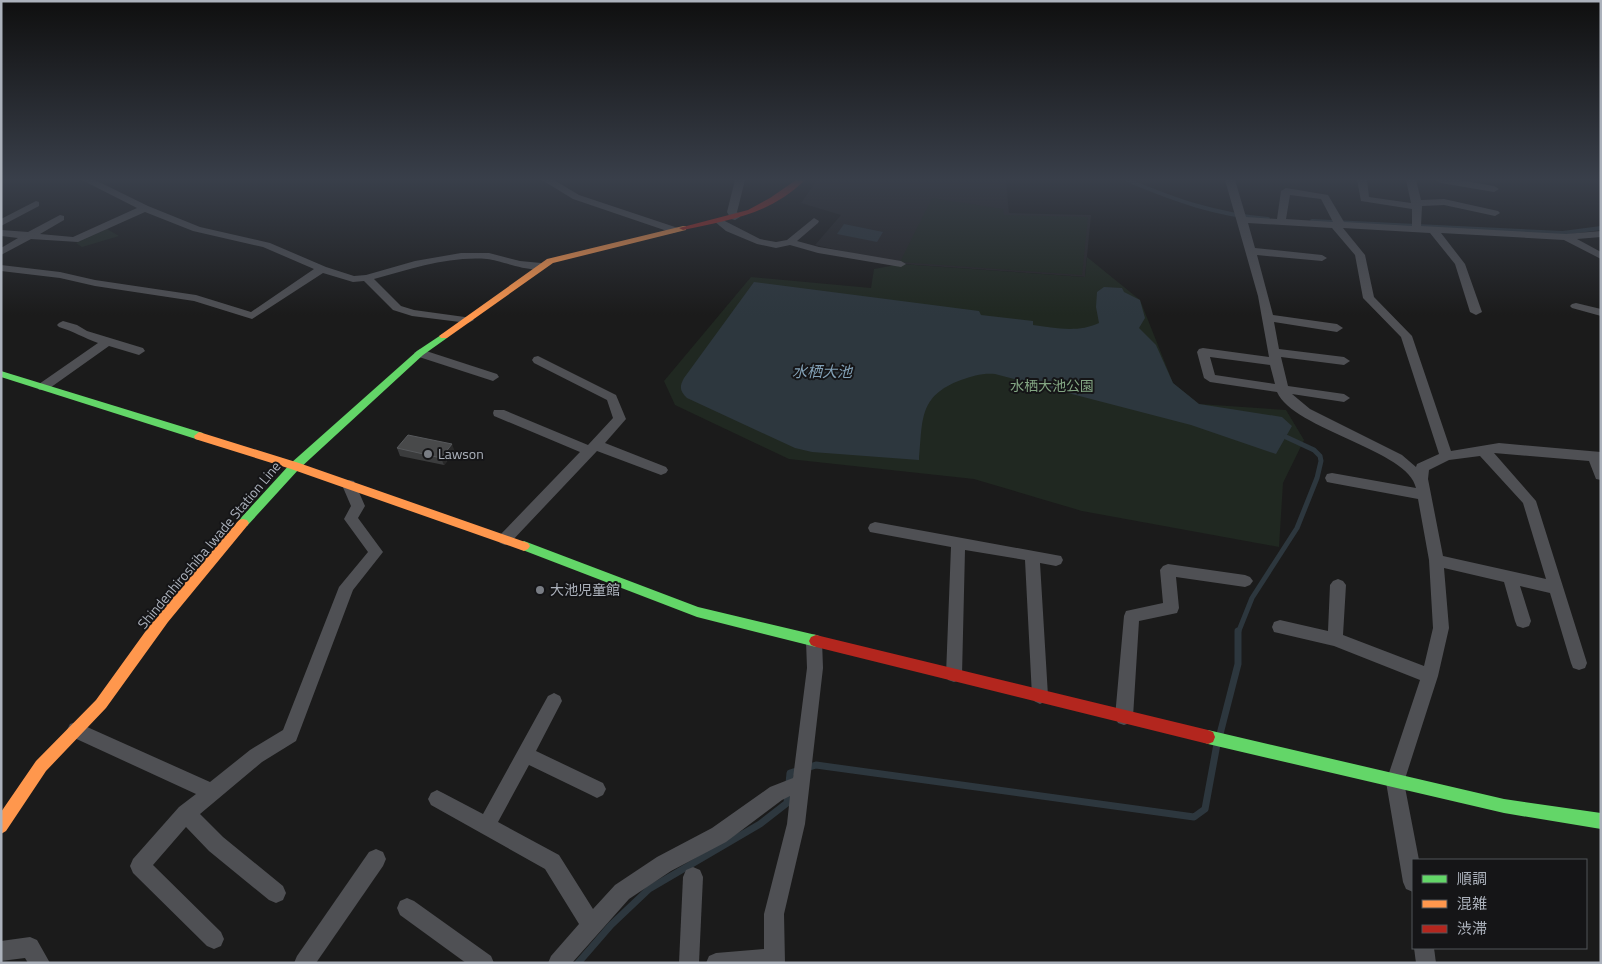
<svg xmlns="http://www.w3.org/2000/svg" width="1602" height="964" font-family="'Titillium Web','Noto Sans JP',sans-serif">
	<style>
		.built { fill: #252527 }
		.green { fill: #202821 }
		.water { fill: #2d373e }
		.lines { fill: none; stroke-linecap: round; stroke-linejoin: round }
		.stream-far2 { stroke: #2d373e; stroke-width: 4 }
		.stream-far1 { stroke: #2d373e; stroke-width: 5 }
		.stream { stroke: #2d373e; stroke-width: 7 }
		.street { fill: #4f5054; fill-rule: evenodd }
		.fast { fill: #63d668; fill-rule: evenodd }
		.slow { fill: #ff974d; fill-rule: evenodd }
		.jam { fill: #b3261e; fill-rule: evenodd }
		.wall { fill: #3b3c3d }
		.shaded-wall { fill: #292929 }
		.building { fill: #48494a; stroke: #57595c }
		.poi-dot { fill: #797d84; stroke: #151517; stroke-width: 2 }
		.labels { text-anchor: middle; stroke-width: 4; stroke-linejoin: round; paint-order: stroke }
		.park-label { font-size: 14px; fill: #83a683; stroke: #151517 }
		.poi-label { font-size: 14px; fill: #acb2bc; stroke: #151517; text-anchor: start }
		.street-label { font-size: 14px; fill: #acb2bc; stroke: #151517 }
		.water-label { font-size: 15px; font-style: italic; fill: #83a1b6; stroke: #151517 }
	</style>
	<rect width="100%" height="100%" fill="#1b1b1b"/>
	<polygon class="built" points="817,180 1006,180 1009,213 1091,215 1085,277 901,264 815,245 841,215 801,203"/>
	<g class="green">
		<polygon points="932,198 1003,209 1004,215 1088,217 1082,275 900,262"/>
		<polygon points="107,229 119,236 82,247 76,243"/>
		<polygon points="1087,257 1140,300 1173,383 1199,404 1286,410 1304,440 1283,483 1279,547 1082,511 974,479 789,459 675,405 664,381 751,277 871,288 874,269 901,264 1085,277"/>
	</g>
	<g class="water">
		<polygon points="844,224 883,232 877,242 837,234"/>
		<path d="M 754,282 L 979,311 L 981,315 L 1033,321 L 1033,325 C 1054,328 1078,333 1099,323 L 1096,307 L 1097,292 L 1104,287 L 1122,288 L 1124,292 L 1140,300 L 1145,318 L 1139,328 L 1156,345 L 1173,383 L 1199,404 L 1282,417 L 1292,426 L 1276,454 L 1191,425 L 995,374 C 982,373 973,376 961,380 C 918,396 923,420 919,460 L 812,452 L 795,448 L 687,398 C 680,391 679,387 684,378 Z"/>
	</g>
	<g class="lines">
		<g class="stream-far2">
			<path d="M 1127,180 C 1175,200 1216,215 1268,219"/>
			<polyline points="1312,221 1563,233 1601,228"/>
		</g>
		<polyline class="stream-far1" points="1238,633 1252,598 1297,528 1317,478 1321,461 1320,456 1314,450 1286,437"/>
		<g class="stream">
			<polyline points="1220,734 1238,664 1238,631"/>
			<polyline points="578,963 611,925 649,889 760,824 787,803 790,773 816,765 1194,817 1205,809 1217,744"/>
		</g>
		<g class="street">
			<path d="M 82,180 L 95,180 L 148,206 L 200,227 L 270,243 L 326,267 L 354,276 L 366,275 L 415,261 L 461,253 L 489,253 L 520,261 L 541,263 L 546,266 C 536,276 501,260 487,259 C 449,256 411,269 374,279 L 401,306 L 414,310 L 472,318 L 474,320 L 468,323 L 412,316 L 393,310 L 364,281 L 353,282 L 323,273 L 252,319 L 194,301 L 95,286 L 60,278 L 1,271 L 1,265 L 60,272 L 95,280 L 196,295 L 251,312 L 314,269 L 263,247 L 193,231 L 145,212 L 78,242 L 31,239 L 1,255 L 1,248 L 18,238 L 1,236 L 1,230 L 28,232 L 60,215 L 64,216 L 64,220 L 40,234 L 73,237 L 137,208 Z"/>
			<polygon points="542,180 554,180 579,195 678,228 679,230 674,233 670,232 573,199"/>
			<polygon points="735,180 745,180 737,212 740,217 735,220 731,219 727,212"/>
			<path d="M 1225,180 L 1235,180 L 1246,217 L 1277,219 L 1281,191 L 1286,188 L 1328,195 L 1344,222 L 1412,226 L 1412,209 L 1361,201 L 1357,180 L 1367,180 L 1369,197 L 1411,203 L 1406,180 L 1416,180 L 1421,200 L 1444,199 L 1498,211 L 1500,213 L 1495,216 L 1444,205 L 1422,206 L 1421,226 L 1566,234 L 1601,231 L 1601,237 L 1577,239 L 1601,252 L 1601,259 L 1564,240 L 1441,233 L 1465,264 L 1482,312 L 1476,315 L 1470,312 L 1455,264 L 1430,233 L 1343,228 L 1365,255 L 1374,297 L 1412,336 L 1451,451 L 1499,443 L 1601,452 L 1601,480 L 1596,479 L 1589,461 L 1494,453 L 1536,501 L 1587,663 L 1585,668 L 1579,670 L 1573,668 L 1571,663 L 1550,593 L 1520,586 L 1531,621 L 1529,626 L 1523,628 L 1517,626 L 1515,621 L 1504,582 L 1444,568 L 1449,628 L 1438,676 L 1404,782 L 1419,860 L 1413,860 L 1413,892 L 1406,889 L 1403,882 L 1386,782 L 1420,680 L 1334,646 L 1274,632 L 1272,627 L 1274,622 L 1280,620 L 1328,631 L 1330,585 L 1333,581 L 1338,579 L 1343,581 L 1346,585 L 1343,635 L 1424,666 L 1433,628 L 1429,560 L 1418,499 L 1332,483 L 1327,482 L 1325,478 L 1327,474 L 1332,473 L 1416,488 C 1409,450 1294,430 1277,392 L 1210,382 L 1204,378 L 1197,352 L 1199,349 L 1203,348 L 1269,357 L 1258,296 ZM 1290,195 L 1321,199 L 1333,222 L 1286,219 ZM 1248,223 L 1332,228 L 1355,255 L 1363,298 L 1401,337 L 1439,454 L 1417,464 L 1416,467 L 1402,455 L 1310,409 L 1292,394 L 1344,402 L 1350,398 L 1344,394 L 1288,386 L 1281,357 L 1344,365 L 1350,361 L 1344,357 L 1279,349 L 1274,322 L 1337,332 L 1343,328 L 1337,324 L 1273,315 L 1257,255 L 1322,261 L 1327,258 L 1322,255 L 1255,248 ZM 1210,357 L 1270,365 L 1275,384 L 1215,375 ZM 1480,456 L 1523,503 L 1546,579 L 1443,556 L 1428,479 L 1429,470 L 1449,460 Z"/>
			<polygon points="1436,180 1459,180 1494,186 1499,189 1494,192 1441,183"/>
			<polygon points="36,201 39,202 39,206 1,226 1,219"/>
			<polygon points="719,218 760,239 776,242 787,240 814,218 819,221 818,223 797,241 819,247 901,261 906,264 901,267 818,253 790,245 776,248 757,244 726,231 714,221"/>
			<polygon points="1576,303 1601,309 1601,316 1572,308 1570,306 1572,304"/>
			<path d="M 63,321 L 77,325 L 87,331 L 143,348 L 145,351 L 139,355 L 109,346 L 47,390 L 39,390 L 37,387 L 39,384 L 98,343 C 84,338 73,331 59,327 L 57,325 L 59,323 Z"/>
			<polygon points="420,349 497,374 499,377 493,381 416,356 414,353"/>
			<polygon points="538,356 616,395 626,419 605,443 666,467 668,470 666,473 661,475 597,451 510,543 505,545 500,543 498,539 500,535 580,452 494,416 493,413 494,410 504,410 588,445 613,418 607,400 534,363 532,360 534,357"/>
			<polygon points="349,480 354,481 365,506 358,518 383,552 353,590 296,741 262,762 200,814 223,837 283,886 286,893 283,900 276,903 269,900 209,851 186,827 153,865 221,932 224,939 221,946 214,949 207,946 133,873 130,866 133,859 179,807 196,794 70,736 67,730 70,724 76,722 210,782 250,750 283,730 339,587 368,552 344,519 351,506 342,485 344,481"/>
			<polygon points="875,522 1061,556 1063,560 1061,564 1056,566 1040,563 1048,696 1046,701 1040,704 1034,701 1032,696 1025,560 965,550 962,675 960,680 954,682 948,680 946,675 951,547 870,532 868,528 870,524"/>
			<polygon points="1168,564 1245,575 1250,577 1253,581 1250,585 1245,587 1176,577 1179,608 1177,613 1139,621 1133,717 1130,723 1124,725 1118,723 1115,717 1124,616 1126,611 1163,603 1160,570 1163,566"/>
			<polygon points="814,634 820,636 822,641 823,668 805,824 784,914 785,963 706,963 709,956 716,953 764,949 764,914 787,824 790,796 782,800 726,842 671,871 629,899 572,963 548,963 551,956 579,924 545,869 431,805 428,799 431,793 437,790 443,793 483,814 548,696 554,693 560,696 562,701 536,751 603,783 606,789 603,795 597,798 591,795 529,765 498,822 559,855 593,909 615,885 657,857 712,828 770,787 793,778 807,668 806,641 808,636"/>
			<polygon points="376,849 383,852 386,859 383,866 316,963 294,963 297,956 369,852"/>
			<polygon points="693,867 700,870 703,877 699,963 679,963 683,877 686,870"/>
			<polygon points="407,898 414,901 491,956 494,963 466,963 400,915 397,908 400,901"/>
			<polygon points="30,937 37,940 50,963 28,963 25,958 1,961 1,941"/>
			<polygon points="1414,948 1434,948 1436,963 1416,963"/>
		</g>
		<g class="fast">
			<polygon points="444,333 447,334 447,338 423,355 299,469 247,526 239,526 237,523 239,520 291,463 417,351"/>
			<polygon points="1,371 203,433 204,436 199,440 1,377"/>
			<polygon points="524,541 698,607 816,635 821,637 823,641 821,645 816,647 697,617 520,549 518,546 520,543"/>
			<polygon points="1208,730 1504,799 1601,813 1601,829 1504,813 1208,744 1203,742 1201,737 1203,732"/>
		</g>
		<g class="slow">
			<polygon points="683,226 686,226 686,230 553,263 447,338 441,338 439,336 547,259"/>
			<polygon points="199,432 299,463 528,543 530,546 528,549 524,551 291,469 195,439 194,436"/>
			<polygon points="243,519 247,520 249,523 247,526 168,622 106,708 46,771 6,831 1,834 1,812 36,761 96,700 158,614 239,520"/>
		</g>
		<g class="jam">
			<path d="M 796,180 L 805,180 C 769,215 729,220 683,230 L 679,228 L 748,210 L 770,198 Z"/>
			<polygon points="816,635 1208,730 1213,732 1215,737 1213,742 1208,744 816,647 811,645 809,641 811,637"/>
		</g>
	</g>
	<polygon class="wall" points="397,448 455,452 444,465 400,456"/>
	<polygon class="shaded-wall" points="452,444 455,452 444,465 441,458"/>
	<polygon class="building" points="408,435 452,444 441,458 397,448"/>
	<linearGradient id="sky" x2="0" y2="1"><stop stop-color="#0f0f0f"/><stop offset="0.57" stop-color="#393f4a"/><stop offset="1" stop-color="#393f4a" stop-opacity="0"/></linearGradient>
	<rect width="1602" height="315" fill="url(#sky)"/>
	<g class="poi-dot">
		<circle cx="428" cy="454" r="5"/>
		<circle cx="540" cy="590" r="5"/>
	</g>
	<g class="labels">
		<g class="park-label">
			<text x="1052" y="391">水栖大池公園</text>
		</g>
		<g class="poi-label">
			<text x="438" y="459">Lawson</text>
			<text x="550" y="595">大池児童館</text>
		</g>
		<g class="street-label">
			<text transform="translate(209 545) rotate(-50)" y="5">Shindenhiroshiba Iwade Station Line</text>
		</g>
		<g class="water-label">
			<text x="822" y="377">水栖大池</text>
		</g>
	</g>
	<rect width="1602" height="964" fill="none" stroke="#acb2bc" stroke-width="5"/>
	<rect x="1412" y="859" width="175" height="90" fill="#151517" stroke="#515459"/>
	<rect x="1422" y="875" width="25" height="8" fill="#63d668" stroke="#515459"/>
	<text x="1457" y="884" font-size="15" fill="#acb2bc">順調</text>
	<rect x="1422" y="900" width="25" height="8" fill="#ff974d" stroke="#515459"/>
	<text x="1457" y="909" font-size="15" fill="#acb2bc">混雑</text>
	<rect x="1422" y="925" width="25" height="8" fill="#b3261e" stroke="#515459"/>
	<text x="1457" y="934" font-size="15" fill="#acb2bc">渋滞</text>
</svg>
